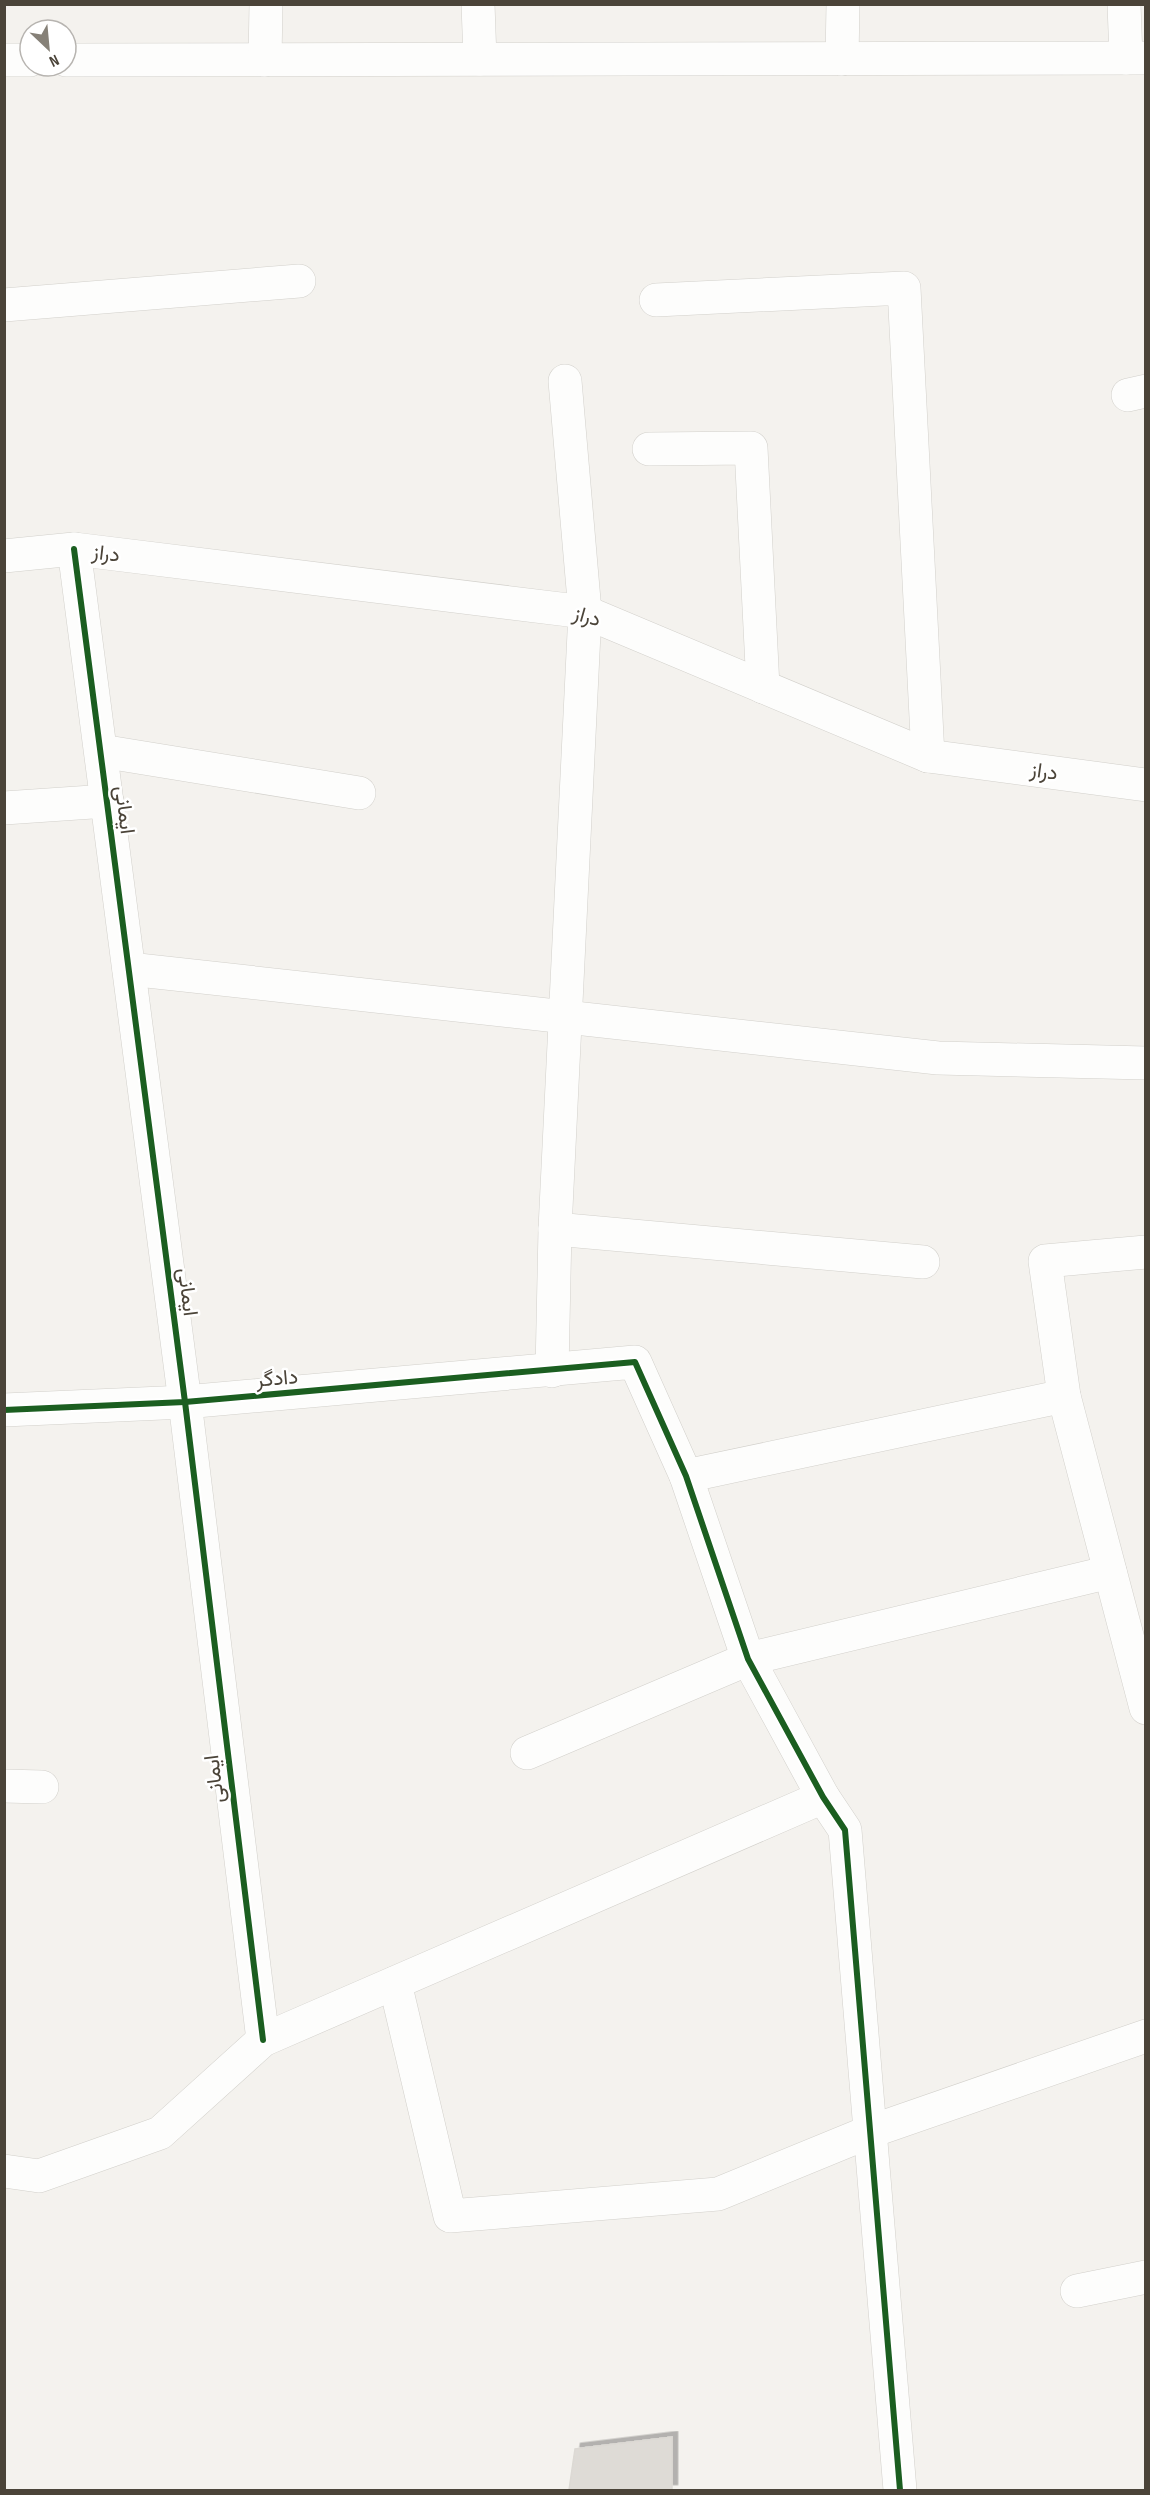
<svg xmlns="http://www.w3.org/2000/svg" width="1150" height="2495" font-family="'Sofia Sans Condensed',Vazirmatn,sans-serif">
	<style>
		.building { fill: #dedbd6; stroke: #dcd9d4; stroke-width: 1.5; filter: url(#shadow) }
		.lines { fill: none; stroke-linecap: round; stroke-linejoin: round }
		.minor-casing { stroke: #d2d0cb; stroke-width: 34 }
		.minor { stroke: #fdfdfc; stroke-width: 33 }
		.cycleway-casing { stroke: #fff; stroke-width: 10 }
		.cycleway { stroke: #1b5e20; stroke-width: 6 }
		.labels { text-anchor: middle; stroke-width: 5; stroke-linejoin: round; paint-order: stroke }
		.street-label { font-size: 21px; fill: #4b4439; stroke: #fff }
	</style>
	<defs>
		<filter id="shadow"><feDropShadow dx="5.5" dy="-5.5" stdDeviation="0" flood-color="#0004"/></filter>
	</defs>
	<rect width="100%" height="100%" fill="#f4f2ee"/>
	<polygon class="building" points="672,2437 672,2490 569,2490 575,2449"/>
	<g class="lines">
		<g class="minor-casing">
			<g id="minor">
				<polyline points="478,4 480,59"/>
				<polyline points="1124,4 1126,58"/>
				<polyline points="842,59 843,4"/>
				<polyline points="4,60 30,60"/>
				<polyline points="66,60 1146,58"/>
				<polyline points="265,60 266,4"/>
				<polyline points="656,300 904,288 928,756"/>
				<polyline points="4,305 299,281"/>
				<polyline points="1128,395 1146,391"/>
				<polyline points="649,449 751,448 763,687"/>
				<polyline points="74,549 185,1402 263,2040"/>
				<polyline points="4,556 74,549 585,612 928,756 1146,785"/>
				<polyline points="101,751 359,793"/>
				<polyline points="4,808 107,801"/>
				<polyline points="129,969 938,1058 1146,1063"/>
				<polyline points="555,1229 923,1262"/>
				<polyline points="1146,1252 1045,1261 1064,1396 1146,1708"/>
				<polyline points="552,1371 555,1229 585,612 565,381"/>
				<polyline points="4,1410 185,1402 635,1362 686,1476 748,1659 823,1797 845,1830 900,2490"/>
				<polyline points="686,1476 1064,1396"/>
				<polyline points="527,1753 748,1659 1110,1572"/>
				<polyline points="4,1786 42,1787"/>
				<polyline points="395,1983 450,2216 718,2194 869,2132 1146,2036"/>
				<polyline points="4,2171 39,2176 160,2133 263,2040 823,1797"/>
				<polyline points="1077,2291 1146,2277"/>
			</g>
		</g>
		<use href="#minor" class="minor"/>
		<g class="cycleway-casing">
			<g id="cycleway">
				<polyline points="74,549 185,1402 263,2040"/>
				<polyline points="4,1410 185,1402 635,1362 686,1476 748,1659 823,1797 845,1830 900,2490"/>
			</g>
		</g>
		<use href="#cycleway" class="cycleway"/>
	</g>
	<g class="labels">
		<g class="street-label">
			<text transform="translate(106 553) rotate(7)" y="7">دراز</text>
			<text transform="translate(587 616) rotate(16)" y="7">دراز</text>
			<text transform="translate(1044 771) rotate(8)" y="7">دراز</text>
			<text transform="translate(125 810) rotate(83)" y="7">ایمانی</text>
			<text transform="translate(188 1292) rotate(83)" y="7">ایمانی</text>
			<text transform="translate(277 1378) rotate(-5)" y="7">دادگر</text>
			<text transform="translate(214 1779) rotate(-97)" y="7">ایمانی</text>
		</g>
	</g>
	<rect width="1150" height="2495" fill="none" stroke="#4b4439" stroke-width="12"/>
	<g transform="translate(48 48) rotate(154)"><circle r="28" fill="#ffffff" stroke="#b7b4b0" stroke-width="1.5"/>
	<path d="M0-4.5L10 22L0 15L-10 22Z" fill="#868178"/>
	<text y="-9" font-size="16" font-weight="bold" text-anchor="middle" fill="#4b4439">N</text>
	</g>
</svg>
